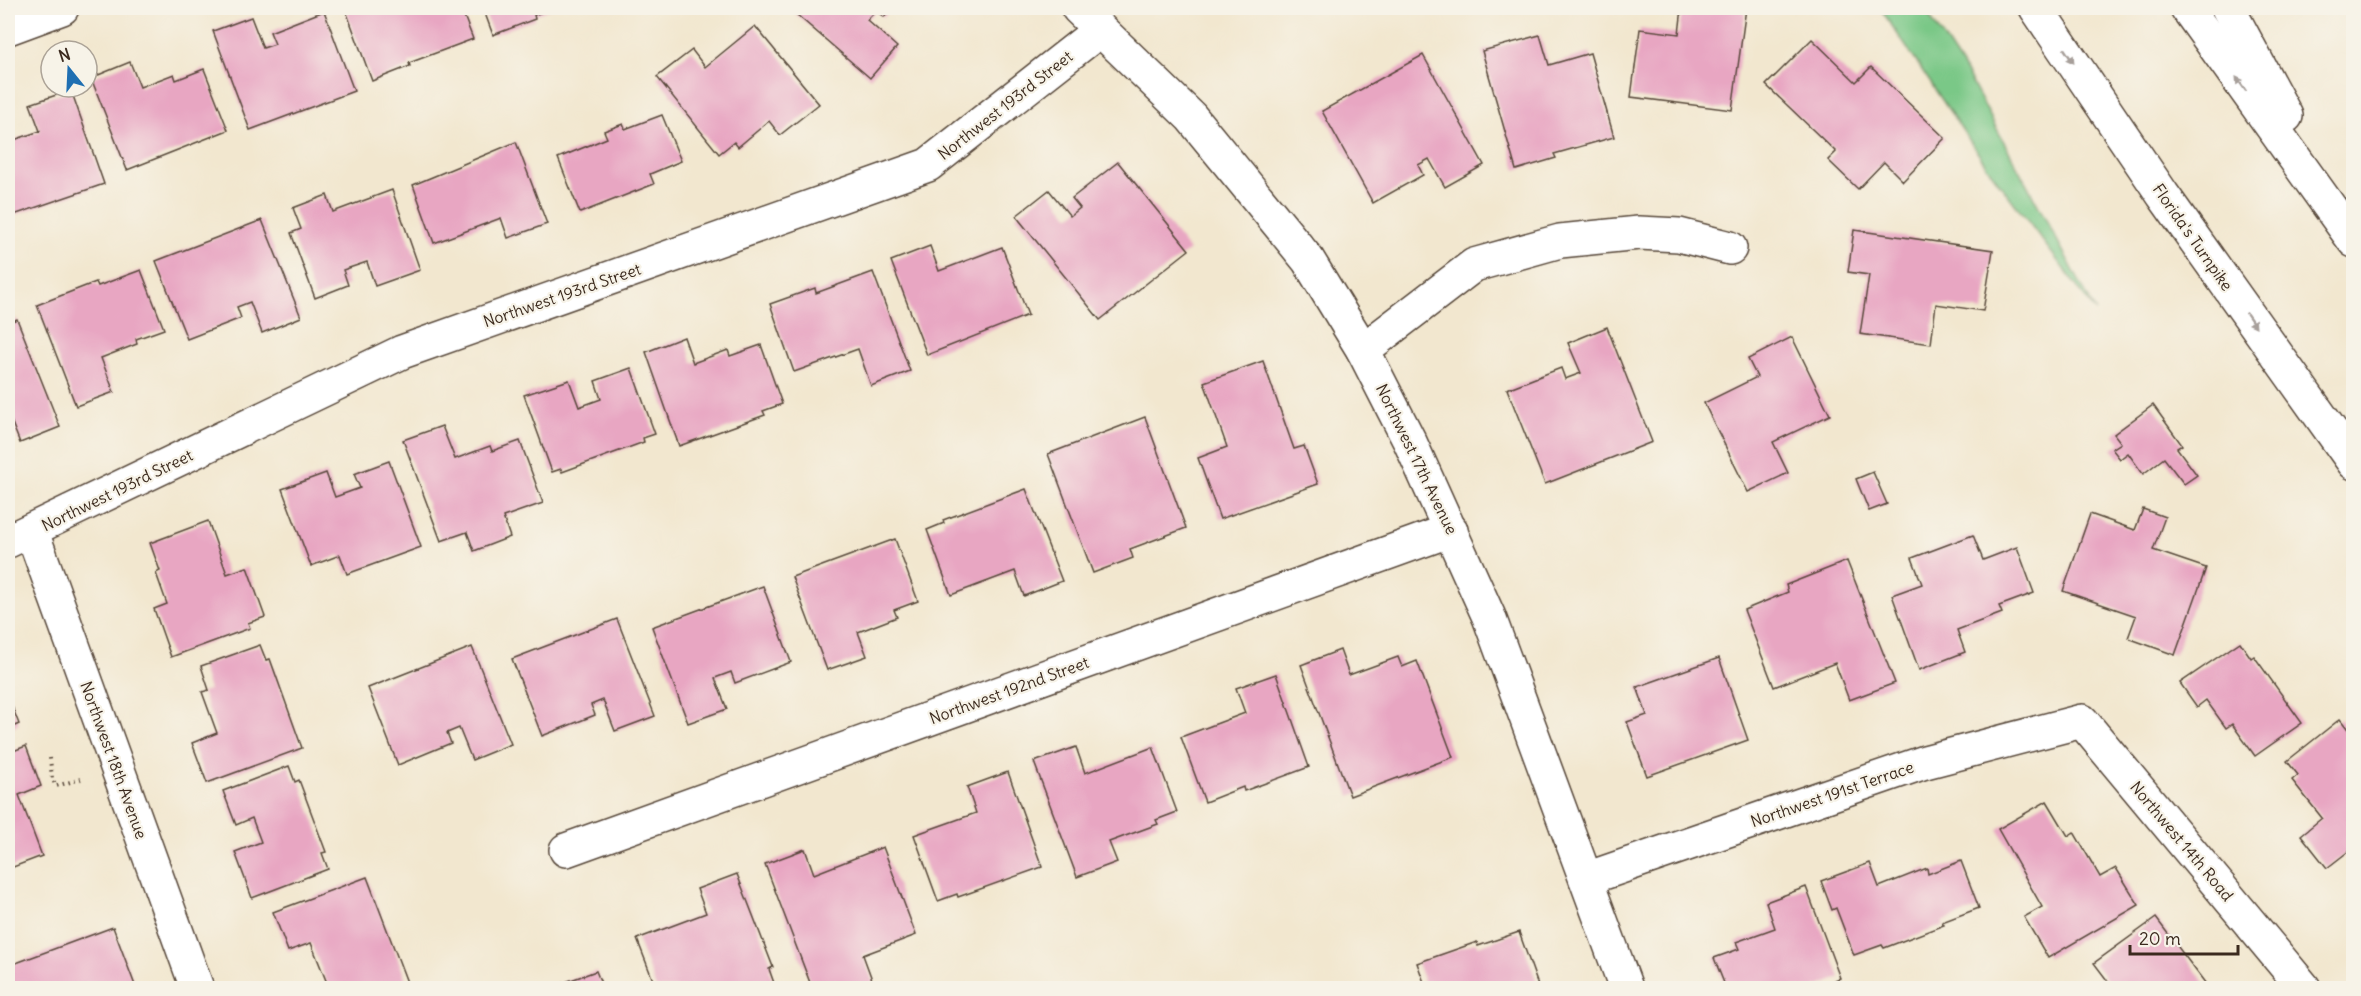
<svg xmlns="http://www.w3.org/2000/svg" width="2361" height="996" font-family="Delius,sans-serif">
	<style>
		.green { fill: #7ac887; stroke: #5a7952; stroke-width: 1.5 }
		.building { fill: #e8a6c2 }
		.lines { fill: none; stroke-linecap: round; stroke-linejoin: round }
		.street-casing { stroke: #564639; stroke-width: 36 }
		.highway-casing { stroke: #564639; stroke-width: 36 }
		.path { stroke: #564639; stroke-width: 4; stroke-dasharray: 1.5 4.5; stroke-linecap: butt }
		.street { stroke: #fff; stroke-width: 33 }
		.highway { stroke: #fff; stroke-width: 33 }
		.oneway { fill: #a79f9a }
		.labels { text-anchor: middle; stroke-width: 4.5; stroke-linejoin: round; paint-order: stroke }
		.street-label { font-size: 16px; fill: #3b2a1e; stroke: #f7f3e8 }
	</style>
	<rect width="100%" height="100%" fill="#f7f3e8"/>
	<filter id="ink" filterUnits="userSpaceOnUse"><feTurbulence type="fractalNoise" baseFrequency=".0167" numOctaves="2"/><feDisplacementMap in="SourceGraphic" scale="12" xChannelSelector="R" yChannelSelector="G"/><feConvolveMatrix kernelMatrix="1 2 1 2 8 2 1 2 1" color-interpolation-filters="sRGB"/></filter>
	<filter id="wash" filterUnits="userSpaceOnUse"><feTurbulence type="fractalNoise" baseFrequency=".008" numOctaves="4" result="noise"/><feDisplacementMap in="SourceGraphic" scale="24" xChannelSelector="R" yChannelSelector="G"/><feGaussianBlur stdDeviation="1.35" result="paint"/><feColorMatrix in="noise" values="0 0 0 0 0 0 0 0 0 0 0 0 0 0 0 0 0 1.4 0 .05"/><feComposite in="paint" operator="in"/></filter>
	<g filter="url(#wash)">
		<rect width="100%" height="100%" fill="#f2e7cf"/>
		<polygon class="green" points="1880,8 1924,8 1966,72 2096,312 1988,168"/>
		<g id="blocks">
			<g class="building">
				<polygon points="345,8 461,8 473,39 409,63 410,66 372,81"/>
				<polygon points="483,8 553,8 534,15 535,19 493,35"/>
				<polygon points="789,8 892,8 884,17 876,11 867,20 897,47 870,78"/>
				<polygon points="1682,8 1746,8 1732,110 1631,97 1640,29 1679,34"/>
				<polygon points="324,11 354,91 250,130 213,31 251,17 263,48 275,44 270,32"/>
				<polygon points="755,26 819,104 780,135 769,121 738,147 734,142 719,154 657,77 692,50 705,67"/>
				<polygon points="1540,35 1549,65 1590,53 1614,137 1554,154 1556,158 1516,170 1482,51"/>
				<polygon points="1812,39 1856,82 1871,67 1945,138 1903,181 1884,162 1858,189 1828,160 1836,152 1766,85"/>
				<polygon points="1423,55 1484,165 1445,187 1429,159 1418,165 1423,175 1373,203 1322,111"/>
				<polygon points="130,62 140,87 174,74 176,80 204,69 228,130 127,170 91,78"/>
				<polygon points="71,90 104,184 8,217 8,142 40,131 30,104"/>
				<polygon points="662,115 681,161 650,174 654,184 580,213 558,158 607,138 604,131 623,124 625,129"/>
				<polygon points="516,142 547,224 508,238 501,218 434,243 413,185"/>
				<polygon points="1118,162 1189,250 1100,320 1016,216 1049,190 1070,216 1080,208 1072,198"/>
				<polygon points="392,190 420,270 375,286 367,262 343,270 348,285 315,298 291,233 301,229 293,208 327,195 333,212"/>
				<polygon points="262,220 301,317 262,333 250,302 237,307 241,318 187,339 156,261"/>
				<polygon points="1854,230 1993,250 1983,311 1936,304 1931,344 1860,334 1869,275 1848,272"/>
				<polygon points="930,246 939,271 1002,247 1028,315 927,355 891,261"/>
				<polygon points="141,270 164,329 136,339 137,344 101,358 114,392 76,406 37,305 96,282 98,286"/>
				<polygon points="873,272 910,371 871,386 858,349 794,372 770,304 815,288 816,293"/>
				<polygon points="17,319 60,427 20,443 10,418 8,418 8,323"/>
				<polygon points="1607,327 1652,442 1545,484 1507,389 1561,368 1565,379 1581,373 1568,343"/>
				<polygon points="684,337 693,363 728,350 730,356 761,345 782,404 763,411 765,415 679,446 646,352"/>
				<polygon points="1792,337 1830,415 1773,442 1788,473 1748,492 1704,403 1757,377 1748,359"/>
				<polygon points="1263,361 1294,449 1304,446 1318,484 1220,519 1198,458 1227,447 1204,382"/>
				<polygon points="631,368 655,434 643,438 644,442 562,472 561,469 552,472 524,395 569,380 579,407 601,399 595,381"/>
				<polygon points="2153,405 2182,445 2177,448 2197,475 2184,484 2164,458 2143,474 2128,453 2120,459 2112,449 2121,443 2114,434"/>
				<polygon points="1145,417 1186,528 1130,549 1133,558 1093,573 1048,454"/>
				<polygon points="442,426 455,459 490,446 492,451 520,441 543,503 503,517 510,537 474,551 467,532 441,541 403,440"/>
				<polygon points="389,461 421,547 347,574 340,555 311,566 282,489 326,473 335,497 360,488 354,474"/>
				<polygon points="1873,472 1887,504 1869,511 1856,479"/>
				<polygon points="1026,489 1062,581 1024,596 1015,571 951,595 927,530 944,523 943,520"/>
				<polygon points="2143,509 2165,517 2153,550 2206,568 2175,655 2128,638 2136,616 2063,591 2090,514 2135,530"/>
				<polygon points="208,521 227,574 247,567 265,617 248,623 250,628 171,657 154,609 167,604 156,573 160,571 150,543"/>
				<polygon points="1973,535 1983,560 2017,547 2034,593 1999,606 2002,613 1957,630 1965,652 1919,670 1892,595 1922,584 1912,558"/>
				<polygon points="895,539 918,601 894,610 897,617 858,632 867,656 827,670 792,577"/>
				<polygon points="1847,561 1895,683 1849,700 1835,663 1774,687 1744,610 1788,592 1786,585"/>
				<polygon points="763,586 791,662 735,683 731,672 715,678 727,709 688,723 652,627"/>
				<polygon points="617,619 655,716 615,731 603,700 591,705 595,715 542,736 512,659"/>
				<polygon points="2240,642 2251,658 2254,656 2302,723 2255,756 2232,724 2226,728 2206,700 2197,707 2180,683"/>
				<polygon points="260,645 266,660 270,659 302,748 207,783 192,743 217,733 202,692 209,690 201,666"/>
				<polygon points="472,647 511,744 472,760 459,728 447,733 451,743 398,765 368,688"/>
				<polygon points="1340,650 1349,675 1398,657 1402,667 1417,661 1453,757 1350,796 1301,665"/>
				<polygon points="1719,658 1748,740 1647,776 1627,722 1647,715 1637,687"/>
				<polygon points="1276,674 1309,767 1244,791 1243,787 1205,802 1181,737 1245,713 1236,688"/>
				<polygon points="8,696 19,724 8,729"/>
				<polygon points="2340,719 2354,737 2354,847 2327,868 2301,835 2322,818 2292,780 2298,775 2287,761"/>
				<polygon points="26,746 41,786 19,795 42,856 8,869 8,753"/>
				<polygon points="1076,747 1085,773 1153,747 1177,812 1156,820 1158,824 1109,842 1117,862 1077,877 1034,762"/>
				<polygon points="289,766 295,782 299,780 326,852 322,853 328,869 252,898 235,852 261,842 252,818 236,825 223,791"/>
				<polygon points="1008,772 1042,867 958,897 957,894 938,901 914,835 976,813 967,787"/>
				<polygon points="2047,801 2068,836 2074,832 2100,877 2116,868 2139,905 2048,958 2024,917 2042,907 1998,829"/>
				<polygon points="883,847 916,935 863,955 874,985 864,988 812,988 765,864 805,849 814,874"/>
				<polygon points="1961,861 1979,908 1942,922 1944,925 1884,948 1882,945 1854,955 1836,908 1832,910 1821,881 1870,863 1879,887 1927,868 1928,874"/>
				<polygon points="737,874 773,967 769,969 774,983 759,988 656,988 637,939 706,913 697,889"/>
				<polygon points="367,877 408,985 398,988 329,988 311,943 288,951 273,912"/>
				<polygon points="1806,887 1840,978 1814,988 1726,988 1714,958 1739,949 1736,942 1775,928 1766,902"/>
				<polygon points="2156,918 2209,988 2113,988 2094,963"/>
				<polygon points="113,927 136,988 13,988 8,966"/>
				<polygon points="1519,932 1539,988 1426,988 1417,963 1477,942 1478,946"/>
				<polygon points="596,971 603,988 558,988 557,985"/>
			</g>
		</g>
	</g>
	<g filter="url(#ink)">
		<use href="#blocks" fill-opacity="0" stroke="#564639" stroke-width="1.5"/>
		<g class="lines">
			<g class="street-casing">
				<g id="street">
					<polyline points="1078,8 1191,117 1308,260 1363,350 1410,442 1489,617 1626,988"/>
					<polyline points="8,28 62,8"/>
					<polyline points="1363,350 1474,265 1560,241 1639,233 1679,235 1730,248"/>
					<polyline points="32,532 197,988"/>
					<polyline points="8,541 402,352 928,165 1100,30"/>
					<polyline points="566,850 1451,530"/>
					<polyline points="1586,879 1925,762 2082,721 2304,988"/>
				</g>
			</g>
			<g class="highway-casing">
				<g id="highway">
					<polyline points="2036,8 2163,195 2354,463"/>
					<polyline points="2187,8 2354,241"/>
					<polyline points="2228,8 2286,116"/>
				</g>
			</g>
			<polyline class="path" points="50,758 52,778 56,786 81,779"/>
			<use href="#street" class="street"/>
			<use href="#highway" class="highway"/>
		</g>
		<defs><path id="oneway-solid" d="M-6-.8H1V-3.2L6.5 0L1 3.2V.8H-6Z" transform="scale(1.5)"/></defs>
		<g class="oneway">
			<use href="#oneway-solid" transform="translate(2069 56) rotate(56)"/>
			<use href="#oneway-solid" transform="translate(2241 84) rotate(-125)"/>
			<use href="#oneway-solid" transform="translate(2251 320) rotate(55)"/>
		</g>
	</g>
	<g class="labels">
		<g class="street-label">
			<text transform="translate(1005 105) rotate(-38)" y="6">Northwest 193rd Street</text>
			<text transform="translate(2193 237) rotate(55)" y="6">Florida's Turnpike</text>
			<text transform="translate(562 295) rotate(-19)" y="6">Northwest 193rd Street</text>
			<text transform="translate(1417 459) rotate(64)" y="6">Northwest 17th Avenue</text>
			<text transform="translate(117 490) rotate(-26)" y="6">Northwest 193rd Street</text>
			<text transform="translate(1009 690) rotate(-20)" y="6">Northwest 192nd Street</text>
			<text transform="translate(114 760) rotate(70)" y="6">Northwest 18th Avenue</text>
			<text transform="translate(1832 794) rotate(-19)" y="6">Northwest 191st Terrace</text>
			<text transform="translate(2182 841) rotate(50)" y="6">Northwest 14th Road</text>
		</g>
	</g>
	<rect width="2361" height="996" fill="none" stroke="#f7f3e8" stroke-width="30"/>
	<g transform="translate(69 69) rotate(342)"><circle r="28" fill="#f7f3e8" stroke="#aca397" stroke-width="1.5"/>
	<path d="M0-4.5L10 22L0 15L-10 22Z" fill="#1f6fb2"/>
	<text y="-9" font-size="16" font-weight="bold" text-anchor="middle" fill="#3b2a1e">N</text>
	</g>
	<path d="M2130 945v9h108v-9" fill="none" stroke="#3b2a1e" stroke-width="3"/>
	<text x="2139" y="945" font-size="18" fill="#3b2a1e" stroke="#f7f3e8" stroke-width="4.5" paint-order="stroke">20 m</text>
</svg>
